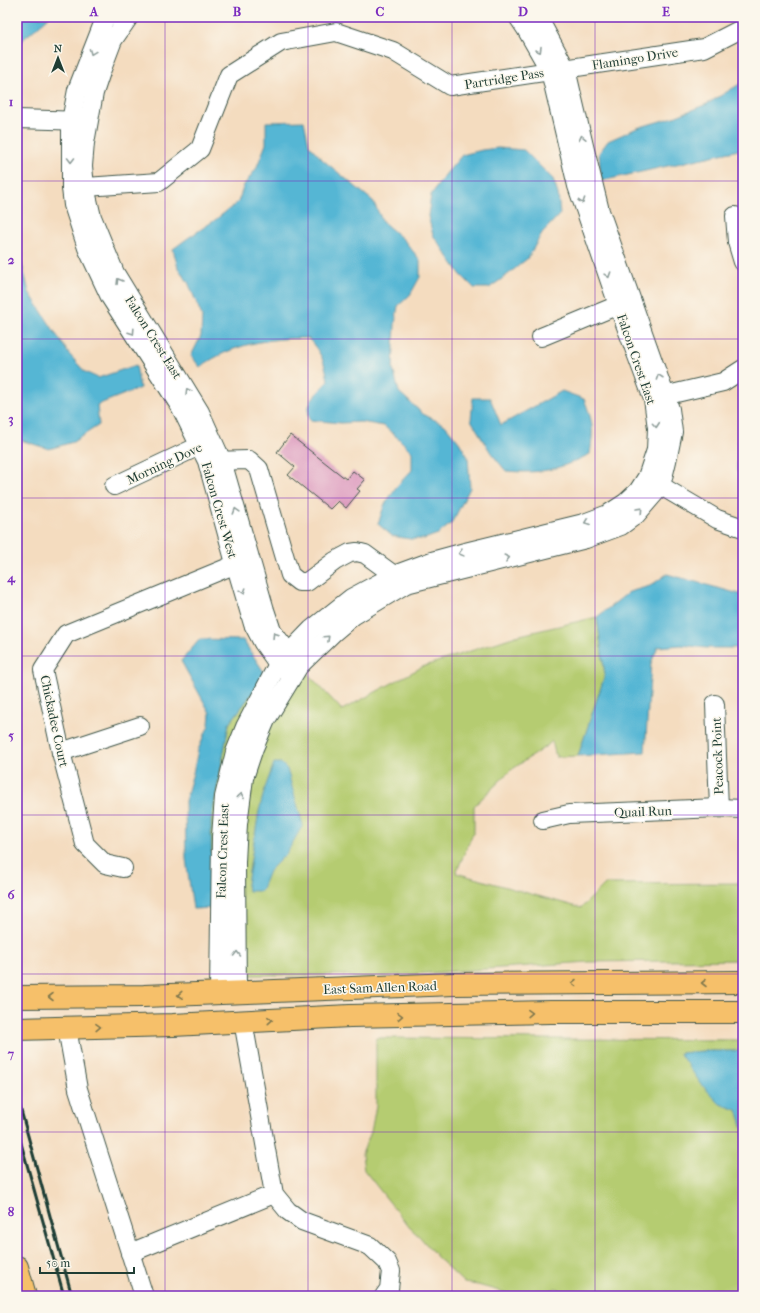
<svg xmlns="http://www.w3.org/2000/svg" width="760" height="1313" font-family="'IM FELL French Canon',serif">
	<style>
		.green { fill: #b5cc71; stroke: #6a8452; fill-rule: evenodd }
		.water { fill: #55b6d4; stroke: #3a7a84 }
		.building { fill: #db95bc }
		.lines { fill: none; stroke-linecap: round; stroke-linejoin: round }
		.minor-casing { stroke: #3f5549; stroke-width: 20 }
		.major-casing { stroke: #3f5549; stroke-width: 24 }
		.minor { stroke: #fff; stroke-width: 18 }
		.major { stroke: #f6c06b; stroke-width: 22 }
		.rail { stroke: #1f3d34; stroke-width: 3 }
		.oneway { stroke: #8f9e9a }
		.oneway2 { stroke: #80784d }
		.grid { fill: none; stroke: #7b2cbf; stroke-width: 1; stroke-opacity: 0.55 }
		.labels { text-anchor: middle; stroke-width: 3; stroke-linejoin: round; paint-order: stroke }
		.street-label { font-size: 13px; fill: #1f3d34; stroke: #fbf7ec }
		.neatline { fill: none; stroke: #7b2cbf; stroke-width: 1.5 }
		.grid-label { font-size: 13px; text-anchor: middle; font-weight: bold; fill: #7b2cbf }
	</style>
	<rect width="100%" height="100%" fill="#fbf7ec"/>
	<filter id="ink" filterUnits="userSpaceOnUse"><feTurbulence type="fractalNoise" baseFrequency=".025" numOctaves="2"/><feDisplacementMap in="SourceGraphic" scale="8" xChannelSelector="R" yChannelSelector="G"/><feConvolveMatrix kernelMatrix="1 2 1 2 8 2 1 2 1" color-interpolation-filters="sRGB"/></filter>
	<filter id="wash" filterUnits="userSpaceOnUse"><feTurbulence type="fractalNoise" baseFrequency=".012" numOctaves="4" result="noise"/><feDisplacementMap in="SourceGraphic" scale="16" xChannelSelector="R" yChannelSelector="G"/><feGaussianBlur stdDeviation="0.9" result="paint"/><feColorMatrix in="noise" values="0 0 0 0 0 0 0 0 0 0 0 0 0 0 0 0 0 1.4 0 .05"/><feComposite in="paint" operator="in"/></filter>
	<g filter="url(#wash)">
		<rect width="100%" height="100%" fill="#f4dcbf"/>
		<g class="green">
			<path d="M 597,617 L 605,675 L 578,756 L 556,757 L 552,741 L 548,745 L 511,770 L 474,806 L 474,831 L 456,873 L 581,908 L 605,884 L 743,883 L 743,960 L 588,962 L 355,978 L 347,975 L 224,975 L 212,908 L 211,821 L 229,724 L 266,675 L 297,662 L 342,710 L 422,667 L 516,636 ZM 259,811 L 286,854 L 248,891 L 247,884 Z"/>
			<polygon points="376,1038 743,1040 743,1051 703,1051 680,1053 737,1109 743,1128 743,1296 562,1296 561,1290 556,1288 546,1293 536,1296 517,1296 478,1285 464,1283 438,1258 420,1237 410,1228 364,1170 362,1154 371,1132 376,1106"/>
		</g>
		<g class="water">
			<polygon points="17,17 49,17 20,42 17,55"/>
			<polygon points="743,82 743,149 601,181 599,153 608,141 637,128 674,117 707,104"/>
			<path d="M 304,121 L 309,145 L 323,160 L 373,201 L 383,222 L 404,240 L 420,260 L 420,277 L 410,295 L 398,306 L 395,324 L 393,369 L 399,392 L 423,414 L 445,425 L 459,442 L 468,457 L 470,488 L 452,523 L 438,534 L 424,539 L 410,539 L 392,536 L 378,524 L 384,506 L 396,487 L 412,470 L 412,452 L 399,439 L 384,426 L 361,422 L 341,423 L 310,420 L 308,410 L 311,400 L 328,381 C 325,361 321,353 308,338 C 268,338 232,344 200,367 L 191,356 L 201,336 L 202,316 L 188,282 L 178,268 L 173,249 L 188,238 L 215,220 L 238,202 L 244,185 L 256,169 L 266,144 L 266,122 Z"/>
			<polygon points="498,148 524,150 553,179 558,194 560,214 542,233 528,258 506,276 489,288 474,288 461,275 433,235 428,216 431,195 445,175 462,155 482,150"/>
			<polygon points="17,245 29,292 69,354 85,372 98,378 136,365 140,388 97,405 99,425 73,442 49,449 17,439"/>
			<path d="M 562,391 L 584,399 C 593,421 594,430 590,454 C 558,470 542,474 506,471 L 491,453 L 471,420 L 473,398 L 490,398 L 501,425 Z"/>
			<polygon points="743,438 743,475 737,471 738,441"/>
			<polygon points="667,574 743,595 743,648 706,648 682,645 658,647 651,663 645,752 578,756 605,675 597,617 629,592 650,586"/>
			<polygon points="200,639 243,640 266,675 229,724 211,821 212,908 193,909 186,859 185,801 193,773 198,750 209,725 210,713 181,661"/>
			<polygon points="274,763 281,763 287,769 303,825 286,854 269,871 261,891 248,891 247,884 259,811 265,788"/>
			<polygon points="703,1051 743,1051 743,1128 737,1110 720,1104 702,1085 679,1053"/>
		</g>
		<g id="blocks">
			<polygon class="building" points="290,435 346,479 353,471 365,480 357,489 360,491 346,508 338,501 330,509 288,475 295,467 277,452"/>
		</g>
	</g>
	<g filter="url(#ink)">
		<use href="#blocks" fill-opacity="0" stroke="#3f5549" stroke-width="1"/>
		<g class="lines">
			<g class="minor-casing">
				<g id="minor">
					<polyline points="108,17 104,21 77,90 71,121 71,188 73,205 87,248 110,297 181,408 207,461 235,563 253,624 263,643 278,664 287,672"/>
					<polyline points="129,17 113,40 102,69 94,93 85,143 83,166 85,187 92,217 115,273 200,412 222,461 265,610 272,631 296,662"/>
					<polyline points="17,119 83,121"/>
					<polyline points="71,188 159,182 200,149 229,75 281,42 336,32 393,51 450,86 704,48 743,28"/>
					<polyline points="735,216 737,242 743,262"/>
					<polyline points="541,337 628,301"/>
					<polyline points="655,398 723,382 743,369"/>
					<polyline points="211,461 249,460 259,469 290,575 299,582 307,582 335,561 350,553 357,552 365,554 402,581"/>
					<polyline points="651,480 717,519 743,528"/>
					<polyline points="114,486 199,446 211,442"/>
					<polyline points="715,704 719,808"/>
					<polyline points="61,752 140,726"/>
					<polyline points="543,820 569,814 719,808 743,809"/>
					<polyline points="123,868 105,864 85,844 61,752 43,670 66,634 246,560"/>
					<polyline points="219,993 221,837 224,797 235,752 245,727 278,664 312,629 351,598 394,575 432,561 465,552 584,523 608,514 625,503 638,491 647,477 656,450 657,428 653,399 618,305 577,186 550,71 526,29 518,17"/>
					<polyline points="237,993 236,862 238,824 244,778 254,748 266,720 299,666 334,632 353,616 406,584 586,539 621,526 636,515 661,486 667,461 673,432 670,409 600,211 585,150 566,69 538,17"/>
					<polyline points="243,1021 274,1194 288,1211 302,1221 370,1246 387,1262 391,1271 389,1289 384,1296"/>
					<polyline points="67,1028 78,1089 144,1296"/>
					<polyline points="130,1253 274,1194"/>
				</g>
			</g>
			<g class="major-casing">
				<g id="major">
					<polyline points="17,997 144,996 454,984 743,982"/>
					<polyline points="17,1029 173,1025 350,1016 551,1012 743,1012"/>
					<polyline points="17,1267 25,1296"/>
				</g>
			</g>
			<use href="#minor" class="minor"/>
			<use href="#major" class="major"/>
			<g class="rail">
				<polyline points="17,1096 72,1296"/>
				<polyline points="17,1129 64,1296"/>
			</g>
		</g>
		<defs><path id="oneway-chevron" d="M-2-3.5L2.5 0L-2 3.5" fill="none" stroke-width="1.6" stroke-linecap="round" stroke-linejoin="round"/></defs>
		<g class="oneway">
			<use href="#oneway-chevron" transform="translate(539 50) rotate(60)"/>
			<use href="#oneway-chevron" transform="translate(92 52) rotate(111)"/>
			<use href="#oneway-chevron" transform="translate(582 138) rotate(-103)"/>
			<use href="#oneway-chevron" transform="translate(71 160) rotate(90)"/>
			<use href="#oneway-chevron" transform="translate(582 201) rotate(71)"/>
			<use href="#oneway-chevron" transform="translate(608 275) rotate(72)"/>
			<use href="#oneway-chevron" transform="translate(119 281) rotate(-121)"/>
			<use href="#oneway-chevron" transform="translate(132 332) rotate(57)"/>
			<use href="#oneway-chevron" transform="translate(659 377) rotate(-109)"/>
			<use href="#oneway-chevron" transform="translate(188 391) rotate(-121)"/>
			<use href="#oneway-chevron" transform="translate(656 425) rotate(85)"/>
			<use href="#oneway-chevron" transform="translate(640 510) rotate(-47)"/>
			<use href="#oneway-chevron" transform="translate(236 511) rotate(-107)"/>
			<use href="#oneway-chevron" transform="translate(587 522) rotate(160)"/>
			<use href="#oneway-chevron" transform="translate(461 553) rotate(165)"/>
			<use href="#oneway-chevron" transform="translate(507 558) rotate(-14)"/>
			<use href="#oneway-chevron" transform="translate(243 591) rotate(73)"/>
			<use href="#oneway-chevron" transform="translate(275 635) rotate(-122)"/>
			<use href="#oneway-chevron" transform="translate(327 638) rotate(-43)"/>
			<use href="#oneway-chevron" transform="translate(241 796) rotate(-81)"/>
			<use href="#oneway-chevron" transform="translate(237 954) rotate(-90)"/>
		</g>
		<g class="oneway2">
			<use href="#oneway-chevron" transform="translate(574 983) rotate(180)"/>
			<use href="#oneway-chevron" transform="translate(704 983) rotate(180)"/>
			<use href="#oneway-chevron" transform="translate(180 995) rotate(177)"/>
			<use href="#oneway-chevron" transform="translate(51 997) rotate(180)"/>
			<use href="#oneway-chevron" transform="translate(530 1013) rotate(-2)"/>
			<use href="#oneway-chevron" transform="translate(400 1016) rotate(-1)"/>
			<use href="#oneway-chevron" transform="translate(270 1020) rotate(-4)"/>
			<use href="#oneway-chevron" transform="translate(98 1027) rotate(-2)"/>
		</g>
	</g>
	<path class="grid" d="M 165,17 L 165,1296M 308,17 L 308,1296M 452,17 L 452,1296M 595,17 L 595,1296M 17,181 L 743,181M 17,339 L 743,339M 17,498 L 743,498M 17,656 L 743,656M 17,815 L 743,815M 17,974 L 743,974M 17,1132 L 743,1132"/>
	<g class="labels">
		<g class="street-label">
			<text transform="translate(635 58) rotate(-9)" y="5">Flamingo Drive</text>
			<text transform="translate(504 78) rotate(-9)" y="5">Partridge Pass</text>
			<text transform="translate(154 337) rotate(58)" y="5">Falcon Crest East</text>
			<text transform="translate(637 359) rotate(71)" y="5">Falcon Crest East</text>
			<text transform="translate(164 463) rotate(-25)" y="5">Morning Dove</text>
			<text transform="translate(220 510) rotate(74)" y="5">Falcon Crest West</text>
			<text transform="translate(55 721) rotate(78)" y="5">Chickadee Court</text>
			<text transform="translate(717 756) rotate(-92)" y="5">Peacock Point</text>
			<text transform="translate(643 811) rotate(-2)" y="5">Quail Run</text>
			<text transform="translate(222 851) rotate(-88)" y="5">Falcon Crest East</text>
			<text transform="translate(380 987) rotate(-2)" y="5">East Sam Allen Road</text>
		</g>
	</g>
	<rect width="760" height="1313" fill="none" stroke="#fbf7ec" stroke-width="44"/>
	<g transform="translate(58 58)" stroke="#fbf7ec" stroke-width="3" paint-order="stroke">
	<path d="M0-3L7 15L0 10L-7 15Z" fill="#1f3d34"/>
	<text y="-6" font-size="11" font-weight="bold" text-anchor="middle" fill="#1f3d34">N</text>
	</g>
	<path d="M40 1267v6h94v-6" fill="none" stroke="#1f3d34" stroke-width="2"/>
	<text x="46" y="1267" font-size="12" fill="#1f3d34" stroke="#fbf7ec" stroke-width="3" paint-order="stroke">50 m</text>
	<rect x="22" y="22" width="716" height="1269" class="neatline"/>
	<g class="grid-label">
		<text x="94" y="16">A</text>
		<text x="237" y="16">B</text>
		<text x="380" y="16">C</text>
		<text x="523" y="16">D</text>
		<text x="666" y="16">E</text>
		<text x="11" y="106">1</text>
		<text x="11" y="264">2</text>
		<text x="11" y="423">3</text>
		<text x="11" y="582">4</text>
		<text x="11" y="740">5</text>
		<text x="11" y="899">6</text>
		<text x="11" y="1058">7</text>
		<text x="11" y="1216">8</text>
	</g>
</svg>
